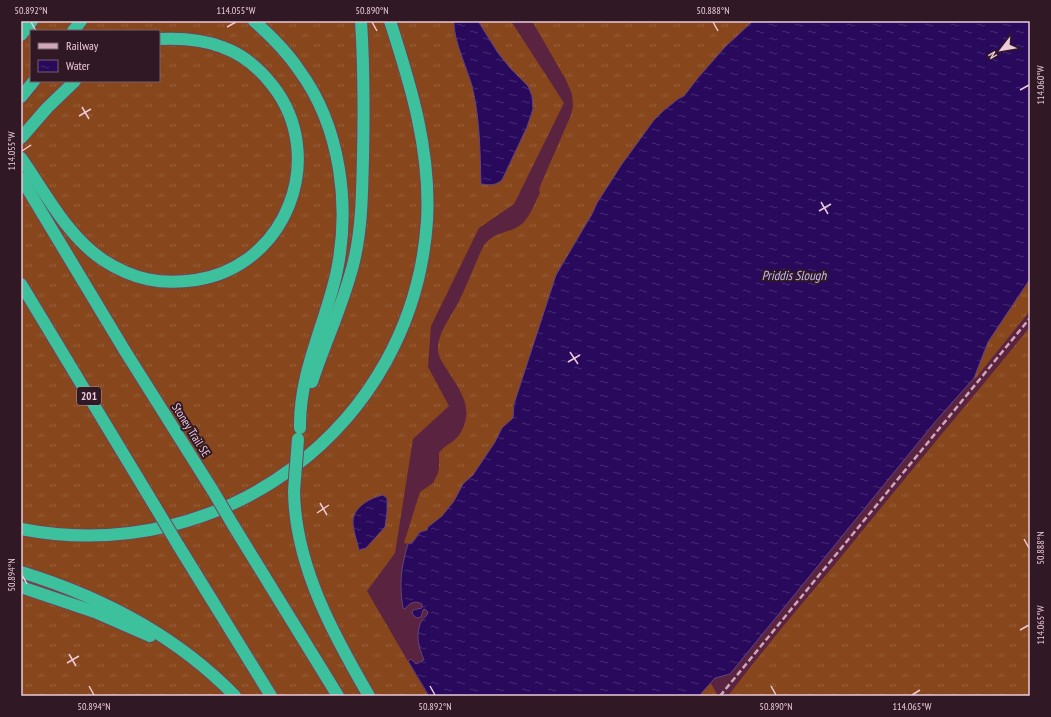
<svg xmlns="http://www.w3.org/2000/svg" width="1051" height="717" font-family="'PT Sans Narrow',sans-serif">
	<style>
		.grass { fill: url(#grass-tufts); fill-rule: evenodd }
		.water { fill: url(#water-ripples); stroke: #634382 }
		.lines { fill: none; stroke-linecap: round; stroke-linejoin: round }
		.motorway-casing { stroke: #72435c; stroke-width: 14 }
		.motorway { stroke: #3dc19d; stroke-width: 12 }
		.rail { stroke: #cea8ba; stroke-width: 2.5; stroke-dasharray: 6 3; stroke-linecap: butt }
		.motorway-bridge-casing { stroke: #72435c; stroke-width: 14; stroke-linecap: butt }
		.motorway-bridge { stroke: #3dc19d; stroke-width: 12 }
		.ticks { fill: none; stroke: #eccad9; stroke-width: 1.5 }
		.labels { text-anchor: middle; stroke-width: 4; stroke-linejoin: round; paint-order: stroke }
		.shield { fill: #301824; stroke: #b495a3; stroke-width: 1 }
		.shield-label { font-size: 11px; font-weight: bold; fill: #eccad9 }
		.street-label { font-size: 12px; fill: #eccad9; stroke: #301824 }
		.water-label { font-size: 13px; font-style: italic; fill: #c5bdf5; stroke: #301824 }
		.neatline { fill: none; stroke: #eccad9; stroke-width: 1.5 }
		.ticks-label { font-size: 10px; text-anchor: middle; fill: #eccad9 }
	</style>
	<defs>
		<pattern id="grass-tufts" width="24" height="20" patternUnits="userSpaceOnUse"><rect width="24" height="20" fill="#87461b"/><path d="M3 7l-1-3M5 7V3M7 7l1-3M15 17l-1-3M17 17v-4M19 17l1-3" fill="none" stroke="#985f3c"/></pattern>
		<pattern id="water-ripples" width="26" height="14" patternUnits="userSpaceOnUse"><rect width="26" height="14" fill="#28095c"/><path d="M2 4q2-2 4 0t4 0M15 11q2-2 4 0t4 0" fill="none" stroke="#472c73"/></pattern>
	</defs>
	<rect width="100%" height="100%" fill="#5a2440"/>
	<g class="grass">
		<path d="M 21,21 L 511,21 L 564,103 L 514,204 L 479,228 L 431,326 L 428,367 L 449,406 L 413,439 L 395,553 L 367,591 L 428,696 L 21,696 ZM 31,31 L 159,31 L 159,81 L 31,81 Z"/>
		<path d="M 532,21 L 753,21 L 725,47 L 697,79 L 684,96 L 678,99 L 654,120 L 622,164 L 597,203 L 592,214 L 556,275 L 514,404 L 513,418 L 502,428 L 495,442 L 473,475 L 463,484 L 454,501 L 442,516 L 428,527 L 427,530 C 425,531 422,531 420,532 C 414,537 414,546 404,543 L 420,492 L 433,483 L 438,473 L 439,467 L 439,453 C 445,444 456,442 461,432 C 475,407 459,389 446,368 C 442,362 438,356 438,349 C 437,334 454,312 460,299 C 469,281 475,263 484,245 C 496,230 511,234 523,223 C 530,216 536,201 540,192 L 539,190 L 541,184 L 571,115 L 573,106 L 572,94 L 566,80 Z"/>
		<polygon points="1030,279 1030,311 975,379 974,378 988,342"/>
		<path d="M 1030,327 L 1030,696 L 728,696 C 764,648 803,603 841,557 C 903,480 967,404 1030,327 Z"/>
		<polygon points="710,682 718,696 699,696"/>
	</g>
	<g class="water">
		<path d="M 454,21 L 478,21 L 498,53 L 511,69 L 528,86 L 532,96 L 533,109 L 527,127 L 502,180 C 495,186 490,185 481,184 C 480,151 480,118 472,86 C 467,68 453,39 454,21 Z"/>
		<path d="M 753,21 L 1030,21 L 1030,279 L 988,342 L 974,378 L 935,422 L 730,674 L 715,678 L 699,696 L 429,696 L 408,661 L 411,659 L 416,664 L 424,660 C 419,648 415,635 421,622 C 423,618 427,617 428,612 L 425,609 L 423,610 L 421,617 L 417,618 L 413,615 L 412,613 L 413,610 L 422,608 L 422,604 C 415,600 409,603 405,609 L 403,608 C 399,584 401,567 408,544 L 413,542 L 420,532 L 427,530 L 428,527 L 442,516 L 454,501 L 463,484 L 473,475 L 495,442 L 502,428 L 513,418 L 514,404 L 556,275 L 592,214 L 597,203 L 622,164 L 654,120 L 663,111 L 678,99 L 684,96 L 697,79 L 725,47 Z"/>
		<path d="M 383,495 L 387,498 L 387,512 L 385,527 L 366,548 L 359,550 C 357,541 353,530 353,521 C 354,506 371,498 383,495 Z"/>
	</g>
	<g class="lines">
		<g class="motorway-casing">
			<g id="motorway">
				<path d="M 254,21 C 271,36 287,52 299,70 C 341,127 351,207 336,275 C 324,327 299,374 300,428"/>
				<polyline points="73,31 81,21"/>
				<polyline points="21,35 32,21"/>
				<polyline points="21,97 34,81"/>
				<polyline points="21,138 47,108 75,81"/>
				<path d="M 21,158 C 45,192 67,236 103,260 C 134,280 161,285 196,280 C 287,266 328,157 273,86 C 260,69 242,54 222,47 C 202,39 181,38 159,39"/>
				<polyline points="21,178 125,351 213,491"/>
				<polyline points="21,284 156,508"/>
				<path d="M 312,382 C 325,342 344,303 354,261 C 362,227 362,193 363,158 C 364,112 364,67 361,21"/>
				<path d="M 294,491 C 295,565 333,634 369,696"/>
				<polyline points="233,525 338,696"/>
				<path d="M 21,529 C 222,568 413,427 427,221 C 431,151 411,86 390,21"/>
				<polyline points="178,545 271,696"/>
				<path d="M 21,572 C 102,597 176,635 235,696"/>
				<polyline points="21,587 95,612 150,636"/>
			</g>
		</g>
		<use href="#motorway" class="motorway"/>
		<polyline class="rail" points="720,696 1030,318"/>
		<g class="motorway-bridge-casing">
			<g id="motorway-bridge">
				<polyline points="213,491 233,525"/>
				<polyline points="294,491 298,439"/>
				<polyline points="156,508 178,545"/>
			</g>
		</g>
		<use href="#motorway-bridge" class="motorway-bridge"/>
	</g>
	<path class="ticks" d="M 31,22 L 36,31M 372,22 L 377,31M 713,22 L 718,31M 227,27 L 236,22M 1020,90 L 1029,85M 82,107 L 89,119M 79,116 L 91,109M 22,151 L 31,145M 821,202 L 828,214M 819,211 L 831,204M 570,352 L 578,364M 568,362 L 580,355M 320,503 L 327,515M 317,513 L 329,505M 1024,539 L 1029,548M 22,575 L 27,584M 1020,630 L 1029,625M 69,654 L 76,666M 67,663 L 79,656M 89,686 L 94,695M 430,686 L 435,695M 771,686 L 776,695M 912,695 L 920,690"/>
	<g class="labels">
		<rect class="shield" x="77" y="387" width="24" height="18" rx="3"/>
		<g class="shield-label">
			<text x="89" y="400">201</text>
		</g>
		<g class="street-label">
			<text transform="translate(191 430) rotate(58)" y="4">Stoney Trail SE</text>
		</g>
		<g class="water-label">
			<text x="794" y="280">Priddis Slough</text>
		</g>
	</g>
	<rect width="1051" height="717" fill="none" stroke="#301824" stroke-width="44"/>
	<rect x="30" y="30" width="130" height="52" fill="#301824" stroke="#7b5f6c"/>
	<rect x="38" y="43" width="20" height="6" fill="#cea8ba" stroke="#7b5f6c"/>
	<text x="66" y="50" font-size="12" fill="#eccad9">Railway</text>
	<rect x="38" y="60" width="20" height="12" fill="url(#water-ripples)" stroke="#7b5f6c"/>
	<text x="66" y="70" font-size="12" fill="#eccad9">Water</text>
	<g transform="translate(1001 50) rotate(239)" stroke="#301824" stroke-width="3" paint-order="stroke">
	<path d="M0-3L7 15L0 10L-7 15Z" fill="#eccad9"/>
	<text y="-6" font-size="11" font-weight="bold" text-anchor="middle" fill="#eccad9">N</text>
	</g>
	<rect x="22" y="22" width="1007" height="673" class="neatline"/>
	<g class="ticks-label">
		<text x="31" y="14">50.892°N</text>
		<text x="236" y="14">114.055°W</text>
		<text x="372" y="14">50.890°N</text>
		<text x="713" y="14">50.888°N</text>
		<text transform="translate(1040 85) rotate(-90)" y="4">114.060°W</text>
		<text transform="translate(11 151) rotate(-90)" y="4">114.055°W</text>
		<text transform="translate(1040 548) rotate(-90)" y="4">50.888°N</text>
		<text transform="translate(11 575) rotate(-90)" y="4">50.894°N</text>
		<text transform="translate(1040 625) rotate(-90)" y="4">114.065°W</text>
		<text x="94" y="710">50.894°N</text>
		<text x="435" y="710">50.892°N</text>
		<text x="776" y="710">50.890°N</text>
		<text x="912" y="710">114.065°W</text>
	</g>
</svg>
